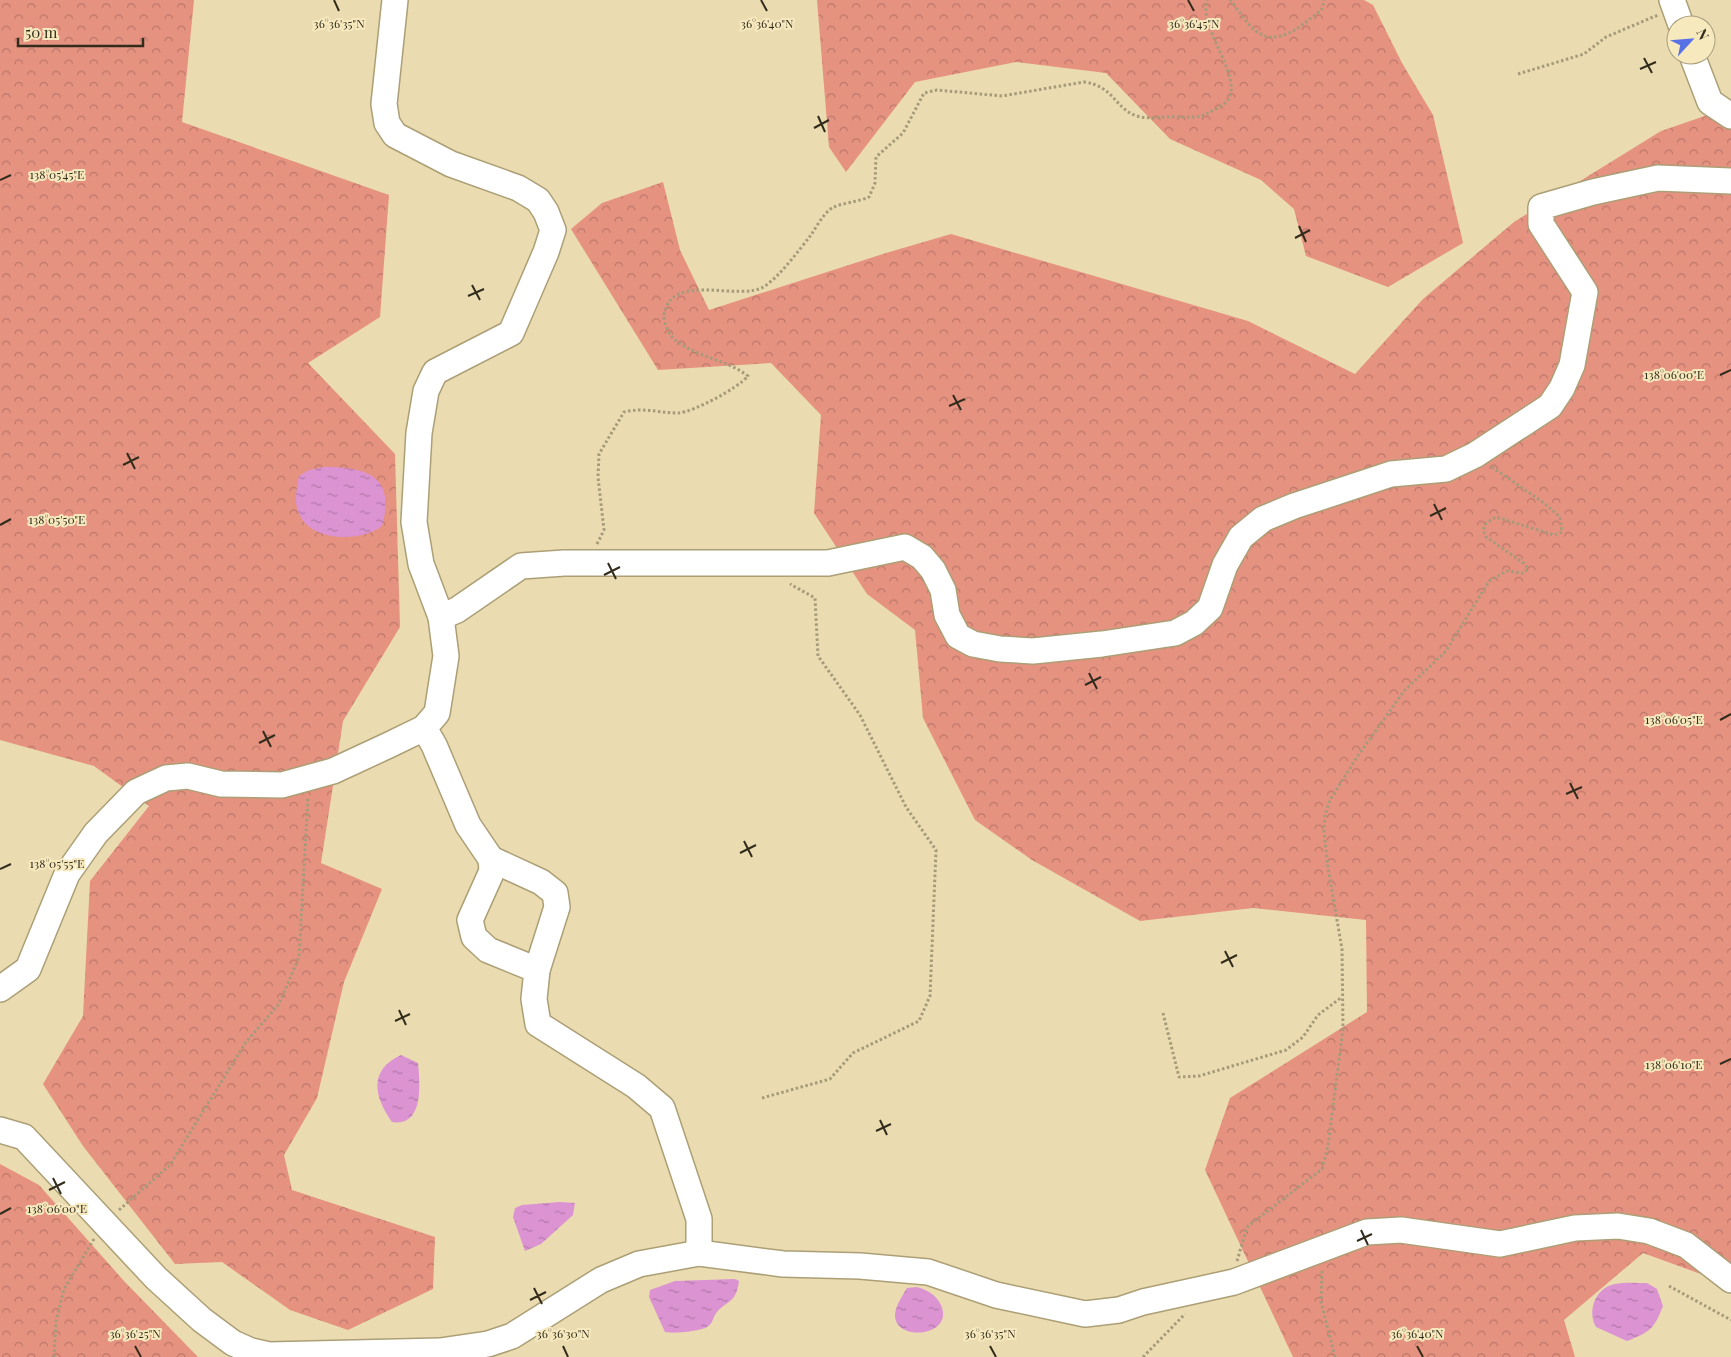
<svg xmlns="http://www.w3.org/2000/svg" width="1731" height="1357" font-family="'Playfair Display',serif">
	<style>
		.forest { fill: url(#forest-crowns) }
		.water { fill: url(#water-ripples) }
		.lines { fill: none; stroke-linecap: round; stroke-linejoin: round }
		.minor-casing { stroke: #ac9f76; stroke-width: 28 }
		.path { stroke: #a69a7a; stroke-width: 3; stroke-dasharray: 2.5 2.5; stroke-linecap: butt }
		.minor { stroke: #fff; stroke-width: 25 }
		.ticks { fill: none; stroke: #322c1c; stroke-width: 2 }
		.ticks-label { font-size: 12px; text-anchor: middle; fill: #322c1c; stroke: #f7e9be; stroke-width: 4; stroke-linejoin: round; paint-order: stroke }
	</style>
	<defs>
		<pattern id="forest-crowns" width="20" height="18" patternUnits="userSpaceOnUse" patternTransform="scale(1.25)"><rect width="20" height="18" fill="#e69281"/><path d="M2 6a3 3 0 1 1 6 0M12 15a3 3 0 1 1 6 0" fill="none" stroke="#bb7769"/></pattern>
		<pattern id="water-ripples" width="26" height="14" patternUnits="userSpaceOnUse" patternTransform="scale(1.25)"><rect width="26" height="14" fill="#db93d2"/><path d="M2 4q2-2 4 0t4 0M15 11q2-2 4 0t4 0" fill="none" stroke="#b278aa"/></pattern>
	</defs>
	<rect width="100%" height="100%" fill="#eadbb1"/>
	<g class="forest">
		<polygon points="0,0 194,0 182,122 389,195 380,317 308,363 395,454 400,627 343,721 321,863 382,889 344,982 317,1098 284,1155 292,1190 435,1237 433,1289 348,1330 290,1310 222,1262 175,1264 83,1146 43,1084 83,1016 90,881 149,806 94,766 0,740"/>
		<polygon points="817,0 1364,0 1373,5 1402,63 1433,115 1463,243 1388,287 1306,256 1294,209 1261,180 1170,139 1106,73 1016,62 915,82 846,172 829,147"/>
		<polygon points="1731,107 1731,1285 1643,1253 1564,1320 1575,1357 1293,1357 1205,1170 1230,1098 1367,1012 1366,920 1253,908 1140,921 1032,860 975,820 923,718 915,630 867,594 814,513 821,415 771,363 658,370 571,229 602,203 663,182 680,250 709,310 886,253 951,234 1248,321 1355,374 1423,299 1514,222 1661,131"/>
		<polygon points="0,1164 39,1185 124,1281 198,1357 0,1357"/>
	</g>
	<g class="water">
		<path d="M 324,467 C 367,467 396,476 382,526 C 360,543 308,542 298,511 C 294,501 297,487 299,476 L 309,470 Z"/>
		<path d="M 401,1055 L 418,1063 C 420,1084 424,1127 392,1122 C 374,1097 368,1070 401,1055 Z"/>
		<polygon points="560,1202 575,1203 573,1215 541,1244 525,1251 513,1217 515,1208 522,1205"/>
		<path d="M 735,1279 L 739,1281 C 736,1306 724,1300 715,1315 C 712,1320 713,1323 707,1327 C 700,1331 673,1334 665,1332 L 649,1297 L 650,1290 L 675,1281 Z"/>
		<path d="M 1647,1283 L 1657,1289 L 1663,1306 C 1654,1329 1650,1332 1627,1341 L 1596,1327 C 1587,1311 1595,1288 1615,1284 C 1625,1282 1637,1283 1647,1283 Z"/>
		<path d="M 917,1287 C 928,1290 936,1295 941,1305 C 956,1339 886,1343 896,1309 C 898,1302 903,1295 907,1288 Z"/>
	</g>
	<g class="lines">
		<g class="minor-casing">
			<g id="minor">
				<polyline points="1672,0 1681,25"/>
				<polyline points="1692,55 1710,102 1731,116"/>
				<polyline points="441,617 457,610 521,566 564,563 828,563 905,547 922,557 933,570 943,590 947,615 958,636 973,644 1000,649 1033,651 1102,644 1175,633 1194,623 1210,608 1225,565 1241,537 1263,519 1294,506 1391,474 1446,469 1475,455 1550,406 1562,388 1572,365 1585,292 1541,224 1541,207 1593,192 1658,178 1731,181"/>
				<polyline points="424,728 434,745 468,825 491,859 492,871 470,920 474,937 488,950 537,970 534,999 538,1024 636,1086 662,1108 699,1219 699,1253"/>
				<polyline points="491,859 541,882 555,893 557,907 537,970"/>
				<polyline points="0,989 28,969 67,874 96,833 136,792 166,778 188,776 221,784 282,785 333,771 389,745 424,728 437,713 446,656 441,617 421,564 414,522 419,433 426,391 435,372 511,333 546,252 553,230 546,212 538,200 518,188 451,164 395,135 387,123 384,104 395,0"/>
				<polyline points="0,1130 24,1137 156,1278 202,1320 233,1343 251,1351 269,1355 440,1351 488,1344 512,1336 601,1280 639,1264 699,1253 783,1264 860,1266 928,1272 996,1295 1085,1314 1119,1310 1143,1302 1234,1282 1367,1232 1401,1230 1500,1244 1575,1228 1618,1226 1649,1231 1686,1245 1731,1280"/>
			</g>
		</g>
		<g class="path">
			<path d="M 1230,0 C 1239,10 1248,27 1259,33 C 1280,47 1306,22 1322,9 L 1324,0"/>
			<polyline points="1518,74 1584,54 1606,37 1658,15"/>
			<path d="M 597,544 L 604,530 L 598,477 L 599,454 L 624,412 C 643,407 659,413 678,413 C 694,412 738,388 748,376 C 726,359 695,357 674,339 C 669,335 663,321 664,315 C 671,270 740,303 765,286 C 781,275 799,250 811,235 C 817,226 823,214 832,208 C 841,203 858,202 869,197 L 875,183 L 876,157 L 903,133 L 924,93 L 937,90 L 1002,96 L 1084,82 C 1114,86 1115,109 1137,116 C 1149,120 1163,116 1175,117 C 1187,117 1198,119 1208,113 C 1214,110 1223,106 1227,101 C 1245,78 1198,29 1207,0"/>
			<polyline points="1163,1013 1179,1077 1199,1076 1286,1050 1303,1037 1318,1015 1342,997"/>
			<polyline points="762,1098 830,1079 853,1053 919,1021 930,996 936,850 906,807 860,715 818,656 815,598 790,584"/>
			<polyline points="119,1210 170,1165 246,1042 279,1004 299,957 308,798"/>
			<polyline points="1237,1261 1247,1227 1322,1169 1328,1146 1343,1029 1342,949 1328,868 1324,831 1325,815 1330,800 1357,757 1404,691 1446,651 1489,581 1507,571 1523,573 1528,569 1525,564 1486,537 1483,530 1486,523 1496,517 1554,535 1562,532 1560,517 1544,503 1492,467"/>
			<polyline points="1322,1271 1321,1302 1335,1357"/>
			<polyline points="1669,1286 1731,1320"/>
			<polyline points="54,1357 56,1321 64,1289 94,1239"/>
			<polyline points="1143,1357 1185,1314"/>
		</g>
		<use href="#minor" class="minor"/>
	</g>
	<path class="ticks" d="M 334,0 L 339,11M 761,0 L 767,11M 1188,0 L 1194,11M 1644,58 L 1652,73M 1640,69 L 1656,62M 818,116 L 825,132M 814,128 L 829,120M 0,180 L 11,175M 1299,226 L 1306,242M 1295,238 L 1310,230M 472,285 L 480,300M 468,296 L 484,289M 1720,375 L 1731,370M 953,395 L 961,410M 949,406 L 965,399M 127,453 L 135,469M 123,465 L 139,457M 1434,504 L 1442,520M 1430,516 L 1446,508M 0,525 L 11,519M 608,563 L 616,579M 604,575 L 620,567M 1089,673 L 1097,689M 1085,685 L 1101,677M 1720,720 L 1731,714M 263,731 L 271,747M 259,743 L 275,735M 1570,783 L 1578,799M 1566,794 L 1582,787M 744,841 L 752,857M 740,853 L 756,845M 0,869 L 11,864M 1225,951 L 1233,967M 1221,963 L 1237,955M 399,1010 L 406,1025M 395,1021 L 410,1014M 1720,1064 L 1731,1059M 880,1120 L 887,1135M 876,1131 L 891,1124M 53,1178 L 61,1194M 49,1190 L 65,1182M 0,1214 L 11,1208M 1361,1230 L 1368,1245M 1357,1241 L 1372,1234M 534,1288 L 542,1304M 530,1300 L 546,1292M 135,1346 L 141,1357M 563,1346 L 568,1357M 990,1346 L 996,1357M 1417,1346 L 1423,1357"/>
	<g class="ticks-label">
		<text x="339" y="28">36°36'35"N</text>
		<text x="767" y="28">36°36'40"N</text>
		<text x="1194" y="28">36°36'45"N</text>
		<text x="57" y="179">138°05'45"E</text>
		<text x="1674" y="379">138°06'00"E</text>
		<text x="57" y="524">138°05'50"E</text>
		<text x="1674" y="724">138°06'05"E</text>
		<text x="57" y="868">138°05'55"E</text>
		<text x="1674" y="1069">138°06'10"E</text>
		<text x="57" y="1213">138°06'00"E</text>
		<text x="135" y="1338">36°36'25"N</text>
		<text x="563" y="1338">36°36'30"N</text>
		<text x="990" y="1338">36°36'35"N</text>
		<text x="1417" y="1338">36°36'40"N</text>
	</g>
	<g transform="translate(1691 40) rotate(64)"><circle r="24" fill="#f7e9be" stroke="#a89d7d"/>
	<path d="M0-4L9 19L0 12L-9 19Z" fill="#5971e7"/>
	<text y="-8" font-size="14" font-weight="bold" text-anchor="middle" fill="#322c1c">N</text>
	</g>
	<path d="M18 38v8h125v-8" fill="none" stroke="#322c1c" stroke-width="2.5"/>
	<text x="25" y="38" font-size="15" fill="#322c1c" stroke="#f7e9be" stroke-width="4" paint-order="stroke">50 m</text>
</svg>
